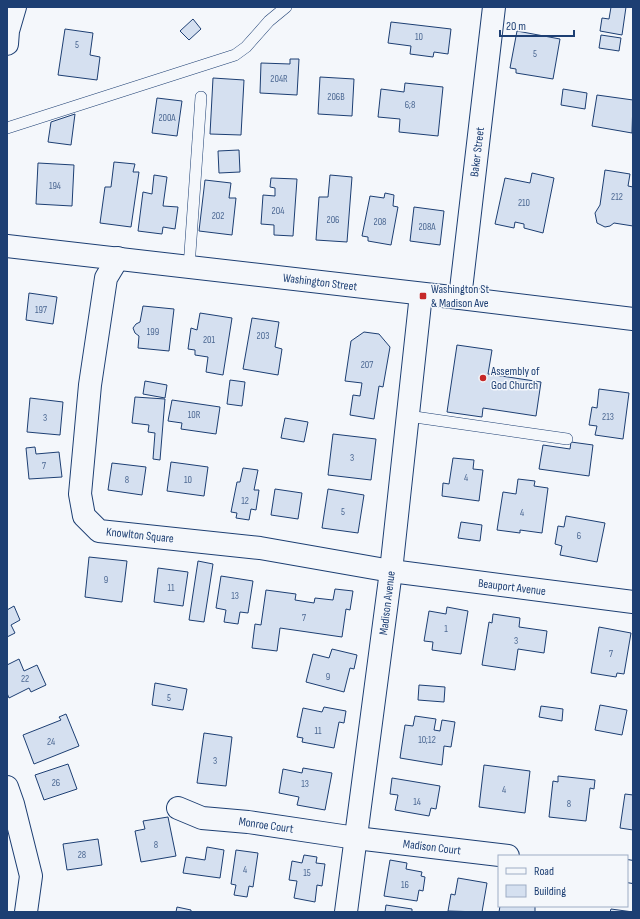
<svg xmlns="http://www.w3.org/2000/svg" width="640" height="919" font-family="'Sofia Sans Condensed',sans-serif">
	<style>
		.building { fill: #d5e0f0; stroke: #1d3f73 }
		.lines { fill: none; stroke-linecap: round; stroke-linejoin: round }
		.lane-casing { stroke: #1d3f73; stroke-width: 12 }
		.street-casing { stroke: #1d3f73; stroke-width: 24 }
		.primary-casing { stroke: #1d3f73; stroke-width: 24 }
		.lane { stroke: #f4f7fb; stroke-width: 11 }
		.street { stroke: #f4f7fb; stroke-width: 22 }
		.primary { stroke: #f4f7fb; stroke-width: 22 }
		.poi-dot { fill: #c62828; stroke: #f4f7fb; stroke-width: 1.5 }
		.labels { text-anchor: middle; stroke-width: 3; stroke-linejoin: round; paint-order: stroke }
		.number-label { font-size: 10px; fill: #4b6792 }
		.street-label { font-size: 12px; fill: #1d3f73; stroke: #f4f7fb }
		.poi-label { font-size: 12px; fill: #1d3f73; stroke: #f4f7fb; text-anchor: start }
	</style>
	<rect width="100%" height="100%" fill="#f4f7fb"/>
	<g class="building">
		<polygon points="611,7 626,7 622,35 600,31 602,18 609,19"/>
		<polygon points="193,19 201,29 189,40 180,31"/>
		<polygon points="391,22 451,29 448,54 434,52 433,57 410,54 411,46 388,43"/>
		<polygon points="65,29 93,33 90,55 100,57 97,80 58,75"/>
		<polygon points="517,31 560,39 553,79 516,73 516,69 510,68"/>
		<polygon points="601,35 621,38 619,51 599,48"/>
		<polygon points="290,59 299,59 297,95 260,93 261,63 290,64"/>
		<polygon points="320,77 354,79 352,116 318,114"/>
		<polygon points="213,78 244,80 241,135 210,134"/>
		<polygon points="405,83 443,87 438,136 399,132 400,119 378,117 381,89 404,92"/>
		<polygon points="563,89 587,93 585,109 561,105"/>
		<polygon points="597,95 633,100 632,133 592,126"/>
		<polygon points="157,98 182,101 177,136 152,133"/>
		<polygon points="75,114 71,145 48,142 51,122"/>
		<polygon points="239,150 240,172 219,173 218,151"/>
		<polygon points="114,162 135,164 133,172 139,172 131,227 100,223 105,187 111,187"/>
		<polygon points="38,163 74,165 72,206 36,204"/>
		<polygon points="605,170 630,174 628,186 633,187 633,226 614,223 610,226 605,227 597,223 595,213 600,205"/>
		<polygon points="532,173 554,178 543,233 524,228 524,224 515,222 514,228 495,224 505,178 530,183"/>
		<polygon points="154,175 167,177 163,206 178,207 175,229 163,227 162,234 138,231 143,192 152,194"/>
		<polygon points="330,175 352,177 347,242 316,240 319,197 328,197"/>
		<polygon points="271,178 297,179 293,236 274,235 274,225 261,224 263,195 275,196 275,188 270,187"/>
		<polygon points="205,180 231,183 229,198 236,198 232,235 199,231"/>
		<polygon points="385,193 394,195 393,206 398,207 391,245 368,241 368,237 362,236 370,196 384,198"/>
		<polygon points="414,207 444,211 440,245 410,241"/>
		<polygon points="29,293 57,297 53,324 26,320"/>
		<polygon points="143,306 174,309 169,351 138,348 139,336 135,333 133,328 136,324 140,322"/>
		<polygon points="200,313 232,318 223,375 206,372 208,357 195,355 195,350 188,349 191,328 197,330"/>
		<polygon points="252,318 279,322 275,347 282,349 278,375 243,369"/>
		<polygon points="364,332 379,334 390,347 383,387 379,386 374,419 350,415 353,395 360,396 362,383 345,381 351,341"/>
		<polygon points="457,345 492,350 488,374 541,382 536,416 483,408 482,417 447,412"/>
		<polygon points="230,380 245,382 242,406 227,404"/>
		<polygon points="145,381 167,385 165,398 143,394"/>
		<polygon points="599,389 629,393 623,439 595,435 597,426 589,425 592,407 597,408"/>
		<polygon points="135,397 165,399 160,460 153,459 155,433 148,432 149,425 132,423"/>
		<polygon points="30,398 63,402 60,435 27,432"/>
		<polygon points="172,400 220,407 216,434 181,429 182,423 168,421"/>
		<polygon points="285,418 308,422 304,442 281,438"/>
		<polygon points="333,434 376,439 371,480 328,475"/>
		<polygon points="571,442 593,445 589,476 539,469 543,445 570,449"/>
		<polygon points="35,447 36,454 59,452 62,477 29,479 26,448"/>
		<polygon points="453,458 474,460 473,469 483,470 479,501 442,496 443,483 449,484"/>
		<polygon points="171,462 208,467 204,496 167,491"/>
		<polygon points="112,463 146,467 142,495 108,490"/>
		<polygon points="243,468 258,470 254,490 259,490 256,510 251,509 249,520 236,518 237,513 231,512 237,482 240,482"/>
		<polygon points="518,479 535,481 534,486 548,488 542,533 520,530 520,533 497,530 503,492 516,494"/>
		<polygon points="275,489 302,493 298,519 271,515"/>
		<polygon points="328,489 364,495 358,533 322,528"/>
		<polygon points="566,516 605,523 597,562 560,555 562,546 555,544 558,526 564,527"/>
		<polygon points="461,522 482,525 480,541 458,538"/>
		<polygon points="89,557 127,561 122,602 85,597"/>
		<polygon points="198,561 213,564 204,622 189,620"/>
		<polygon points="158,568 188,572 183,606 154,602"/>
		<polygon points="221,576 253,581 248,613 240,612 238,624 224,622 226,610 216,608"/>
		<polygon points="335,589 353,591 350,610 346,609 342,637 280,628 277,651 252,648 255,624 261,625 266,590 296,594 295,600 314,603 315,598 333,600"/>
		<polygon points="14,606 20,620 11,625 15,633 7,637 7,610"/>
		<polygon points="447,607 468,611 461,654 432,650 433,642 424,641 429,611 446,614"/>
		<polygon points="493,614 520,618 519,627 547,631 544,653 518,649 515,670 482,665 489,622 492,623"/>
		<polygon points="599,627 631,633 624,674 617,673 616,677 591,673"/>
		<polygon points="332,649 357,655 354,669 350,668 344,692 306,682 313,654 329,658"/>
		<polygon points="19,659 24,671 37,665 46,685 31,692 29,688 9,698 7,693 7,665"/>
		<polygon points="155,683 187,689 183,710 152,705"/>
		<polygon points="419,685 445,687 444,702 418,700"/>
		<polygon points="600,705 627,710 622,735 595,730"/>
		<polygon points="541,706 563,709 562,721 539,717"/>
		<polygon points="324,707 346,711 344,723 339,722 334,748 302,742 303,738 297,737 303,708 322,712"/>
		<polygon points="66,714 79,746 34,764 23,735 61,720 59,717"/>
		<polygon points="415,716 436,719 434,730 440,731 442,720 455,722 451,747 444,746 442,765 400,758 405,725 413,726"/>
		<polygon points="204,733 232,737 226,786 197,783"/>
		<polygon points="68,764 77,789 44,800 35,775"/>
		<polygon points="484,765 530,771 525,813 479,807"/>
		<polygon points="303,768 332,773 325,810 297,805 299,797 279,793 283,769 302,773"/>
		<polygon points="558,776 595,780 594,789 590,788 586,821 549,817 553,781 558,782"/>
		<polygon points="392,778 440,786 436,809 431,808 429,816 395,810 398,795 390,794"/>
		<polygon points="625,794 633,795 633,830 620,828"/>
		<polygon points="168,817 176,856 141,862 135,831 145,829 143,821"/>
		<polygon points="98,839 102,865 67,870 63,844"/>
		<polygon points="207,847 224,850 220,878 183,873 186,857 205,860"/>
		<polygon points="236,850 258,853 253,887 249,886 247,897 234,895 236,885 231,884"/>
		<polygon points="304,855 317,857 316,863 325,864 322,886 317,885 315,902 294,898 297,881 289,880 292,861 302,863"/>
		<polygon points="390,860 407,863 406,869 422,872 421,876 425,877 423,891 419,890 417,901 384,896"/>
		<polygon points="458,878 487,883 482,912 448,911 451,894 455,895"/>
		<polygon points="386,905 412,909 412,912 385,912"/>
		<polygon points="500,906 535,906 535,912 499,912"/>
		<polygon points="177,907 191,910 191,912 176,912"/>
		<polygon points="611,909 633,912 610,912"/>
	</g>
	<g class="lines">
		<g class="lane-casing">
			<g id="lane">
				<polyline points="7,128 235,55 246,47 269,21 286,7"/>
				<polyline points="189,267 201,97"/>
				<polyline points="408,416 567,439"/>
			</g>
		</g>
		<g class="street-casing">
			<g id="street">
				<polyline points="7,44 8,31 15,7"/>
				<polyline points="118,258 106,278 90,385 80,494 84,516 99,531 260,548 391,571 633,602"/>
				<polyline points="460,298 494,7"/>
				<polyline points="7,787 13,804 31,876 26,912"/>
				<polyline points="178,808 202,818 248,822 356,838 508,856"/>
				<polyline points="627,871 633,872"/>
				<polyline points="346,912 391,571 421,294"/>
			</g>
		</g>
		<g class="primary-casing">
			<polyline id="primary" points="7,246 460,298 633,319"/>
		</g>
		<use href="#lane" class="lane"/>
		<use href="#street" class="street"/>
		<use href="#primary" class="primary"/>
	</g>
	<g class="poi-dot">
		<rect x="419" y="292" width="8" height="8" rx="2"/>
		<circle cx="483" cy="378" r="4"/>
	</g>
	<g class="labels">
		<g class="number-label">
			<text x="419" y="40">10</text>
			<text x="77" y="48">5</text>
			<text x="535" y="57">5</text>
			<text x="279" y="82">204R</text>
			<text x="336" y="100">206B</text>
			<text x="410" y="108">6;8</text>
			<text x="167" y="121">200A</text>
			<text x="55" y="189">194</text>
			<text x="617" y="200">212</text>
			<text x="524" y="206">210</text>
			<text x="278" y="214">204</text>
			<text x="218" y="219">202</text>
			<text x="333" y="223">206</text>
			<text x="380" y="225">208</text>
			<text x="427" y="230">208A</text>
			<text x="41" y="313">197</text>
			<text x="153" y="335">199</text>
			<text x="263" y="339">203</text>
			<text x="209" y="343">201</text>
			<text x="367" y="368">207</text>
			<text x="194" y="418">10R</text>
			<text x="608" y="420">213</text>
			<text x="45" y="421">3</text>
			<text x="352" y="461">3</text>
			<text x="44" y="469">7</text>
			<text x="466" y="481">4</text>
			<text x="127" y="483">8</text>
			<text x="188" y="483">10</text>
			<text x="245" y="504">12</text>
			<text x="343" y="515">5</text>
			<text x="522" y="516">4</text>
			<text x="579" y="539">6</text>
			<text x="106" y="583">9</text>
			<text x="171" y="591">11</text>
			<text x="235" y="599">13</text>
			<text x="304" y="621">7</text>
			<text x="446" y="632">1</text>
			<text x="516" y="644">3</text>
			<text x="611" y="657">7</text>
			<text x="328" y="680">9</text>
			<text x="25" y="682">22</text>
			<text x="169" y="701">5</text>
			<text x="318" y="734">11</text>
			<text x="427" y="743">10;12</text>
			<text x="51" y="745">24</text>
			<text x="215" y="764">3</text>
			<text x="56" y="786">26</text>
			<text x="305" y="787">13</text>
			<text x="504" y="793">4</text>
			<text x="417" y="805">14</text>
			<text x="569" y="807">8</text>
			<text x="156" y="848">8</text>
			<text x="82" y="858">28</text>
			<text x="245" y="873">4</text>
			<text x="307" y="876">15</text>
			<text x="405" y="888">16</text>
		</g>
		<g class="street-label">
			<text transform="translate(477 152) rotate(-83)" y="4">Baker Street</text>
			<text transform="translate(320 282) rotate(7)" y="4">Washington Street</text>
			<text transform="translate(140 535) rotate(6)" y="4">Knowlton Square</text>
			<text transform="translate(512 587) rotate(7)" y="4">Beauport Avenue</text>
			<text transform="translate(387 603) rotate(-83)" y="4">Madison Avenue</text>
			<text transform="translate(266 825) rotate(8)" y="4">Monroe Court</text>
			<text transform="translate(432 847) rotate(7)" y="4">Madison Court</text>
		</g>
		<g class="poi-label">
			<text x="431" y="293">Washington St<tspan x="431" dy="14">&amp; Madison Ave</tspan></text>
			<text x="491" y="375">Assembly of<tspan x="491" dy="14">God Church</tspan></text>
		</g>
	</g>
	<rect width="640" height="919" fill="none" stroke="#1d3f73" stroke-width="16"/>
	<rect x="498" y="855" width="130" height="52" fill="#f4f7fb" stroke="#9eadc5"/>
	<rect x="506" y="868" width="20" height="6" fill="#f4f7fb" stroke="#9eadc5"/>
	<text x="534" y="875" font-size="12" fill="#1d3f73">Road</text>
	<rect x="506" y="885" width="20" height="12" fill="#d5e0f0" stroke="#9eadc5"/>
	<text x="534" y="895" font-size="12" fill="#1d3f73">Building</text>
	<path d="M500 30v6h74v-6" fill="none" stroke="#1d3f73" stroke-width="2"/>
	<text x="506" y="30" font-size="12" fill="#1d3f73" stroke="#f4f7fb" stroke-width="3" paint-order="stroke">20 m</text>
</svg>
